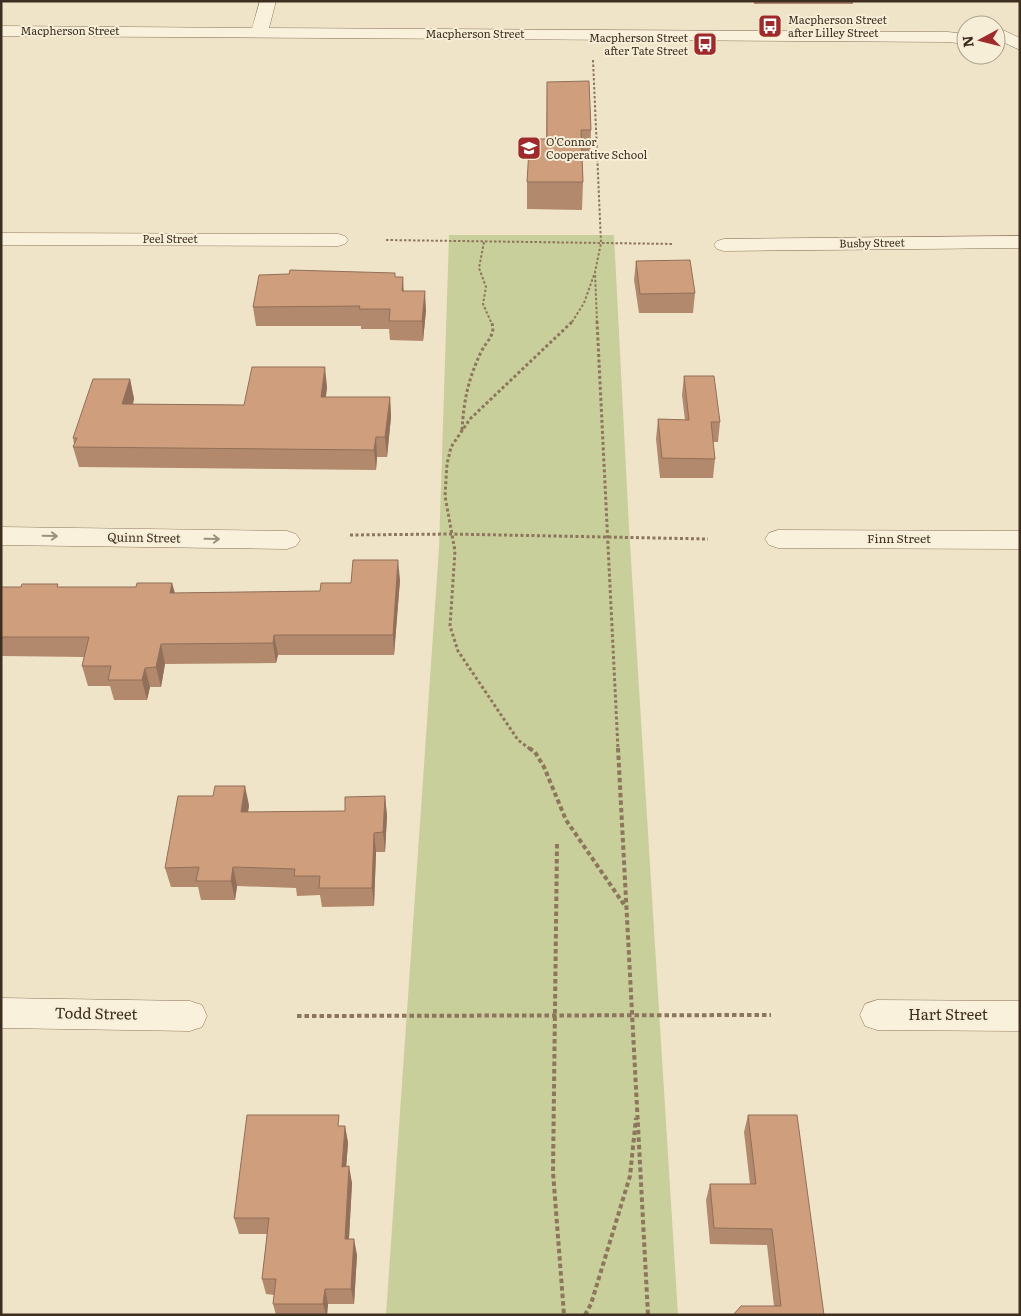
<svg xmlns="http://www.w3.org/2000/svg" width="1021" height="1316" font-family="Literata,serif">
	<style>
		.green { fill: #c9cf9b }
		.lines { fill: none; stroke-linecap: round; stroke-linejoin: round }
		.minor-casing { stroke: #8d765c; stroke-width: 1 }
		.path-far2 { stroke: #8d765c; stroke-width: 2; stroke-dasharray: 2.5 2; stroke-linecap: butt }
		.path-far1 { stroke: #8d765c; stroke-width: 3; stroke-dasharray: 3 2.5; stroke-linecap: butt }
		.path { stroke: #8d765c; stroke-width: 4; stroke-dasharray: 4.5 3; stroke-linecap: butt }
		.minor { fill: #faf1dc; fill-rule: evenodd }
		.wall { fill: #b2896c }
		.shaded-wall { fill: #916f58 }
		.building { fill: #cf9f7d; stroke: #916f58 }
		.oneway { stroke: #9c907e }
		.labels { text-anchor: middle; stroke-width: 4; stroke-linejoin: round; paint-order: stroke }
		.far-poi-label { font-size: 11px; fill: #3d2e20; stroke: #f7eed8; text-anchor: start }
		.far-street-label { font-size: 11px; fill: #3d2e20; stroke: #f7eed8 }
		.street-label { font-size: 12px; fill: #3d2e20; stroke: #f7eed8 }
		.near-street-label { font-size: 15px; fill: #3d2e20; stroke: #f7eed8 }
	</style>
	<rect width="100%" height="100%" fill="#f0e4c8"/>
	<polygon class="green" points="449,235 614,235 629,527 678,1315 386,1315 439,548"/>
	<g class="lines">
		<g class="minor-casing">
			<g id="minor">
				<polygon points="260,1 276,1 269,28 948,32 966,34 966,44 948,42 1,36 1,26 252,28"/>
				<polygon points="996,27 1020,38 1020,50 996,39"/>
				<polygon points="1,233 338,234 345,236 348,240 345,244 338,246 1,245"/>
				<polygon points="1020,236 1020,248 724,251 717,249 714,245 717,241 724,239"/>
				<polygon points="1,527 287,531 296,534 300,540 296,546 287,549 1,545"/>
				<polygon points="778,530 1020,531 1020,549 778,548 769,545 765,539 769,533"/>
				<polygon points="1,998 190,1001 202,1005 207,1016 202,1027 190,1031 1,1028"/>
				<polygon points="877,1000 1020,1001 1020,1031 877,1030 865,1026 860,1015 865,1004"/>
			</g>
		</g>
		<g class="path-far2">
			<polyline points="593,60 601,243 595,272 597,322"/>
			<polyline points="386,240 674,244"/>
			<polyline points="484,242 479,268 486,287 483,304 491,322"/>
			<polyline points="572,322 584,303 594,275"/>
		</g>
		<g class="path-far1">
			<polyline points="597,321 618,749"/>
			<path d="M 462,430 C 464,399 468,380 481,352 C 487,340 497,334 491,321"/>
			<polyline points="350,535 451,534 708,539"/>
			<polyline points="530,749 518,740 458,651 450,626 455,551 445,496 447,464 451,447 470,419 573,321"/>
		</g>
		<g class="path">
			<polyline points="529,748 535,752 544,767 566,820 625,906"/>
			<polyline points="618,748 648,1315"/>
			<polyline points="557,844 553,1172 564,1315"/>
			<polyline points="297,1016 771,1015"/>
			<polyline points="585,1315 591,1304 630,1176 636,1118"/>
		</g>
		<use href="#minor" class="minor"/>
	</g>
	<g class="wall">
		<polygon points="738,1 853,1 853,4 754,4 754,2"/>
		<polygon points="547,82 591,130 590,157 582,156 583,182 582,210 527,209 527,182 532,149 546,139"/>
		<polygon points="636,261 695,293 693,313 639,313 634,280"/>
		<polygon points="396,277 404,291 426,310 423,341 390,340 389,329 361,329 361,326 256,326 253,307"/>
		<polygon points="684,376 720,422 718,442 713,442 715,459 713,478 660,478 656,439 658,419 685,420 682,395"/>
		<polygon points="130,379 134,399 133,404 244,405 327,387 326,397 390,397 391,417 387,457 377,457 376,470 79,467 73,447 74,444 73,438"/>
		<polygon points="400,580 394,655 278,655 276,663 165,664 161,687 150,687 147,700 114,700 110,686 88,686 82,666 84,657 1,656 1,587 21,587 58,584 58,587 136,587 172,583 175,593 320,591 351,583"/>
		<polygon points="385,796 387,816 385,852 376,852 374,906 322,907 320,895 297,896 296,888 237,886 235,900 201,900 198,887 171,887 165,868 249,805 248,812 345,811"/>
		<polygon points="748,1115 824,1315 774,1306 767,1245 710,1244 706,1200 710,1184 750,1184 744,1132"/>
		<polygon points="340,1126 345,1126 348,1143 346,1166 352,1183 349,1239 357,1255 354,1304 328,1304 327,1315 276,1315 273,1304 274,1295 266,1294 262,1279 267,1234 239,1234 234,1218"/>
	</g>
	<g class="shaded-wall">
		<polygon points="403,277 404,297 402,291"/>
		<polygon points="425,291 426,310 423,341 422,321"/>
		<polygon points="325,367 327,387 323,417 321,397"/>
		<polygon points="130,379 134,399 126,424 122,404"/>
		<polygon points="390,397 391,417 387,457 385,437"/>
		<polygon points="376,437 377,457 376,470 374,450"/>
		<polygon points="398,560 400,580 394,655 393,635"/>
		<polygon points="172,583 177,603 170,593"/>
		<polygon points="274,635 278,655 276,663 273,643"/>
		<polygon points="161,644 165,664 161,687 156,667"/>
		<polygon points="145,668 150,687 147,700 142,680"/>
		<polygon points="245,786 249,805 245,832 241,812"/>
		<polygon points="385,796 387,816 385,852 383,832"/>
		<polygon points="374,833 376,852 374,906 372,888"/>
		<polygon points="233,867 237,886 235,900 231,881"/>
		<polygon points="345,1126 348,1143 345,1183 342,1167"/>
		<polygon points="349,1166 352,1183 348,1255 345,1239"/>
		<polygon points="354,1239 357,1255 354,1304 351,1289"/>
		<polygon points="325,1289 328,1304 327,1315 326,1315 323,1304"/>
	</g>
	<g class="building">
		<polygon points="589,81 591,130 581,130 583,182 527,182 529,149 532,149 532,139 547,139 547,82"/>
		<polygon points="690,260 695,293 640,294 636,261"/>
		<polygon points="290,270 395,273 395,277 403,277 402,291 425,291 422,321 389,321 390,309 359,309 360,306 253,307 259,275 289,274"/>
		<polygon points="252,367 325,367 321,397 390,397 385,437 376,437 374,450 73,447 77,438 73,438 93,379 130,379 122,404 244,405"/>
		<polygon points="684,376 714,376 720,422 711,422 715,459 662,458 658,419 689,420"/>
		<polygon points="353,560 398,560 393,635 274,635 273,643 161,644 156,667 145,668 142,680 108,680 111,666 82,666 89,637 1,637 1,587 21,587 22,584 58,584 57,587 136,587 137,583 172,583 170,593 320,591 321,583 351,583"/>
		<polygon points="215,786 245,786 241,812 345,811 345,797 385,796 383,832 374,833 372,888 319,888 320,876 294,876 295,869 233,867 231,881 196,881 199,867 165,868 178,796 213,796"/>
		<polygon points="247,1115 339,1115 338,1126 345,1126 342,1167 349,1166 345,1239 354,1239 351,1289 325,1289 323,1304 273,1304 276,1279 262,1279 269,1218 234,1218"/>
		<polygon points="748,1115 797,1115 824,1315 733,1315 741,1306 781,1306 772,1229 714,1228 710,1184 756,1184"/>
	</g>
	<defs><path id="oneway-shaft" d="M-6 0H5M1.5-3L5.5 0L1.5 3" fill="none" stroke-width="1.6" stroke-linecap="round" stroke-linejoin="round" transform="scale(1.25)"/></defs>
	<g class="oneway">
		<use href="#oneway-shaft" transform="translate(50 536) rotate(1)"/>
		<use href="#oneway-shaft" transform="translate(212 539) rotate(1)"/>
	</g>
	<defs>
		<g id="bus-square" transform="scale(1.25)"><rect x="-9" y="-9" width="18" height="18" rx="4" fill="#9e2a2b" stroke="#f7eed8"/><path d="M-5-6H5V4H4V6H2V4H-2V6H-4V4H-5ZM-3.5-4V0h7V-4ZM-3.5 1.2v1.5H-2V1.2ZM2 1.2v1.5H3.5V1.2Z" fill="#fff"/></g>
		<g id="school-square" transform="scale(1.25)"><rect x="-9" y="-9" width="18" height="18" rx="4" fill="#9e2a2b" stroke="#f7eed8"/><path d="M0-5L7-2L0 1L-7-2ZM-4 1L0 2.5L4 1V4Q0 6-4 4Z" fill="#fff"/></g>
	</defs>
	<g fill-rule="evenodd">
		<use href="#bus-square" x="770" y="26"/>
		<use href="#bus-square" x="705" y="44"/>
		<use href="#school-square" x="529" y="148"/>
	</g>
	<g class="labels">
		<g class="far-poi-label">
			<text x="788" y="24">Macpherson Street<tspan x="788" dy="13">after Lilley Street</tspan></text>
			<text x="688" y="42" text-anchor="end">Macpherson Street<tspan x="688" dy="13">after Tate Street</tspan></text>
			<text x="546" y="146">O'Connor<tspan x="546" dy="13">Cooperative School</tspan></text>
		</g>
		<g class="far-street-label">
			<text x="70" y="35">Macpherson Street</text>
			<text x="475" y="38">Macpherson Street</text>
			<text x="170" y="243">Peel Street</text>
			<text transform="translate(872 243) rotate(-1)" y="4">Busby Street</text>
		</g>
		<g class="street-label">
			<text transform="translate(144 538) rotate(1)" y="4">Quinn Street</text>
			<text x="899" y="543">Finn Street</text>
		</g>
		<g class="near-street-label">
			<text transform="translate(96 1014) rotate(1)" y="5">Todd Street</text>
			<text x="948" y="1020">Hart Street</text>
		</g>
	</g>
	<rect width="1021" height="1316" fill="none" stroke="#3d2e20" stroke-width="5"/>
	<g transform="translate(981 40) rotate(263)"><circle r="24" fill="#f7eed8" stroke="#ada18e"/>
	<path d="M0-4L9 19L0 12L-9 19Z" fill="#9e2a2b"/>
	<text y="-8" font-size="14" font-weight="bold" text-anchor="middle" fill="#3d2e20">N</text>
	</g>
</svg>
